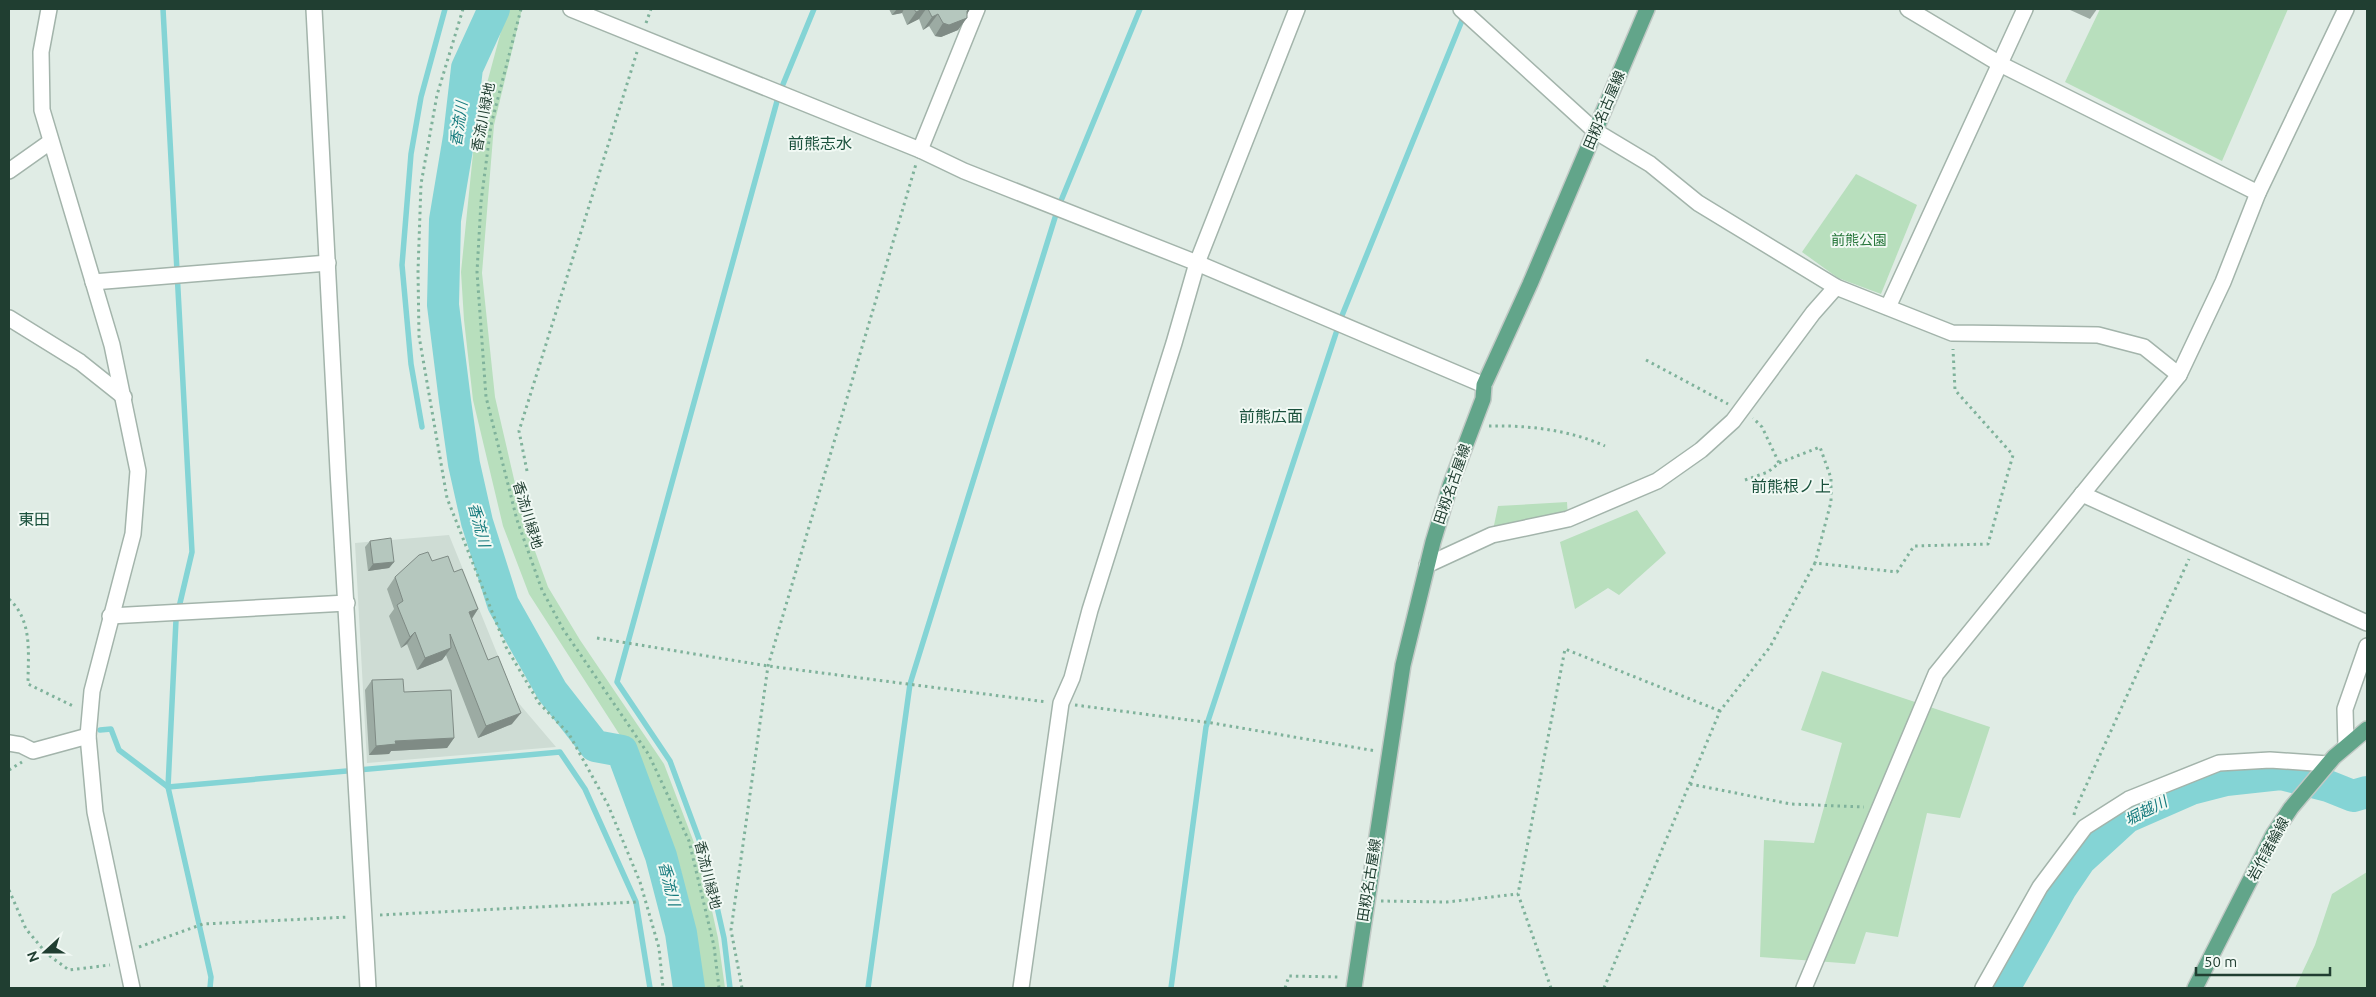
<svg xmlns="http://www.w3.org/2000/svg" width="2376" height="997" font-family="Ubuntu,'Noto Sans JP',sans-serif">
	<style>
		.built { fill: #cedcd4 }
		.green { fill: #b8dfbd }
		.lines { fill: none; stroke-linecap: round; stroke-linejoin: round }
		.stream { stroke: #84d4d5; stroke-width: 5.5 }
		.river { stroke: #84d4d5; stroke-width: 32 }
		.minor-casing { stroke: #a3b4ab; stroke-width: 18 }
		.major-casing { stroke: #c1c9c5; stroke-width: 18 }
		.path { stroke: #7fb29b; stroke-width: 3; stroke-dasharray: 2.5 4; stroke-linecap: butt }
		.minor { stroke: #fff; stroke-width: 15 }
		.major { stroke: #62a58a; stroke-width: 15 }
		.wall { fill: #9caba3 }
		.shaded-wall { fill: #7f8b85 }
		.building { fill: #b5c7be; stroke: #7f8b85 }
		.labels { text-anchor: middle; stroke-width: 4; stroke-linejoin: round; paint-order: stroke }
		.street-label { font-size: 14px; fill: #203e31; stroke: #f1f9f4 }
		.park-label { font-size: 14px; fill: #27773b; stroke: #f1f9f4 }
		.water-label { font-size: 15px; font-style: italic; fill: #167b7e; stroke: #f1f9f4 }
		.quarter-label { font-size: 16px; fill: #1a513c; stroke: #f1f9f4 }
	</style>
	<rect width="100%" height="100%" fill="#e0ece5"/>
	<polygon class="built" points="449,535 516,700 556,747 367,763 355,543"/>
	<g class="green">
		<polygon points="507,9 522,9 494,125 482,273 495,397 523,518 548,587 580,640 664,764 701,861 718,938 725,988 702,988 696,941 680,867 643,771 529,594 503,526 473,400 464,320 461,272 476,124"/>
		<polygon points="2100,9 2288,9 2222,161 2065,82"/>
		<polygon points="1856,174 1917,205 1881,294 1838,278 1802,252"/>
		<polygon points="1567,502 1568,519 1492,535 1498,506"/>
		<polygon points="1637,510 1666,553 1619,595 1608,588 1575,609 1560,542"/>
		<polygon points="1822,671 1990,727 1960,818 1927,813 1898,937 1866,932 1855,964 1760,957 1764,840 1814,843 1842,743 1801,730"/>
		<polygon points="2367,872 2367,988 2295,988 2315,945 2332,894"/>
	</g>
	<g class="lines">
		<g class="stream">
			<polyline points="163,9 192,552 176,620 168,787 211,977 210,988"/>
			<polyline points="422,427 411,364 402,265 411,154 421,97 445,9"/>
			<polyline points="100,730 111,729 119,750 168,787 560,752 585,789 636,902 650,988"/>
			<polyline points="730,988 724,938 706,858 670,761 617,682 779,94 814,9"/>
			<polyline points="868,988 910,684 1058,208 1140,9"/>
			<polyline points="1171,988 1206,727 1341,318 1465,13"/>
		</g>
		<g class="river">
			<polyline points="494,9 467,68 459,137 445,220 443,305 455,401 464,464 477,522 503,604 552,691 595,746 622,751 661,856 681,933 689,988"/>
			<polyline points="2004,988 2061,888 2080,860 2127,817 2191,789 2226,780 2281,774 2328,786 2353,796 2367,792"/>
		</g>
		<g class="minor-casing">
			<g id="minor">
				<polyline points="49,9 41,52 42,110 112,345 138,471 133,534 92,691 88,736 95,812 132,988"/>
				<polyline points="314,9 338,470 368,988"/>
				<polyline points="571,9 920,150 964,171 1197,263 1484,385"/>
				<polyline points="1461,9 1595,131 1650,164 1698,203 1836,287 1952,333 2098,335 2144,347 2179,375"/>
				<polyline points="1908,9 2000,64 2258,193"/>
				<polyline points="920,150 977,9"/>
				<polyline points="9,171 50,142"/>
				<polyline points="93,282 328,263"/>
				<polyline points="1888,307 2025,9"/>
				<polyline points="9,318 80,362 124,397"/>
				<polyline points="2082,494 2367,623"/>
				<polyline points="1427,565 1492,535 1568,519 1657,481 1701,450 1733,421 1813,313 1836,287"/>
				<polyline points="110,616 347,603"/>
				<polyline points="9,743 21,745 33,751 88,736"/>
				<polyline points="2346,746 2345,709 2367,646"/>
				<polyline points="1021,988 1061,703 1072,678 1090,610 1174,343 1197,263 1297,9"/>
				<polyline points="1804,988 1936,674 2179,375 2223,282 2258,193 2346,9"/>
				<polyline points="1983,988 2040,887 2085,827 2129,799 2219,763 2270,760 2328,764"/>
			</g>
		</g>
		<g class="major-casing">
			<g id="major">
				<polyline points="1354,988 1403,665 1433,542 1450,486 1483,399 1484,385 1530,284 1647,9"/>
				<polyline points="2195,988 2273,835 2291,808 2334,757 2367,729"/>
			</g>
		</g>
		<g class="path">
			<polyline points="463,9 437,95 421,184 418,271 419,336 447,498 506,647 539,703 569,734 608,805 640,882 659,948 663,988"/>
			<polyline points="521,9 491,125 481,202 477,272 486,397 517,520 542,590 563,629 649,755 689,841 714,946 719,988"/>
			<polyline points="646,23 651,9"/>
			<polyline points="1646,360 1728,404"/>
			<path d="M 1489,426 C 1527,425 1570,430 1605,446"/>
			<polyline points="1779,463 1820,447 1831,478 1831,502 1815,563"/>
			<polyline points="527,471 519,431 637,52"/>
			<polyline points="1745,480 1768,472 1779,463 1762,427 1753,418"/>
			<path d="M 9,599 C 33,621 28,653 28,684 L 73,706"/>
			<polyline points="597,638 768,666 1047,702"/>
			<polyline points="1075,705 1212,723 1376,751"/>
			<polyline points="9,770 22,762"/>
			<polyline points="1690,784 1791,804 1864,807"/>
			<polyline points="2074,815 2075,810 2189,559"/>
			<polyline points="9,890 26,929 47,954 69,970 110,965"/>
			<polyline points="1381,901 1447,902 1518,894"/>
			<polyline points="380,915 636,902"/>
			<polyline points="139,947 203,924 349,917"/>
			<polyline points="742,988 731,930 768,666 916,164"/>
			<polyline points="1285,988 1289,976 1340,977"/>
			<polyline points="1551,988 1518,894 1565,649 1720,711"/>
			<polyline points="1604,988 1720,711 1770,647 1815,563 1897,572 1914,546 1988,544 2013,455 1955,390 1953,349"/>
		</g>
		<use href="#minor" class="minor"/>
		<use href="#major" class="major"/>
	</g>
	<g class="wall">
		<polygon points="889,9 970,9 958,30 941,37 935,36 929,26 923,30 919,19 907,25 902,13 892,15"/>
		<polygon points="2068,9 2097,9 2090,19"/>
		<polygon points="370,541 394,562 389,568 368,571 365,547"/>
		<polygon points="432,561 454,572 478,609 472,619 512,724 478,738 446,655 442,660 417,670 407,644 401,648 389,616 394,609 387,589 395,577"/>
		<polygon points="372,680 404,692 454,738 447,748 391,751 389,754 369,755 365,690"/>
	</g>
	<g class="shaded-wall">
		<polygon points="897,9 904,9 902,13 892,15"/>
		<polygon points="923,9 926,9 919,19 907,25 916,12"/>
		<polygon points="970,9 964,19 967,18 958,30 941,37 935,36 943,23"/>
		<polygon points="938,14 929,26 923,30 932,17"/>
		<polygon points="394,562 389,568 368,571 373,564"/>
		<polygon points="478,609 470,621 469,612"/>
		<polygon points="415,632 407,644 401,648 410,637"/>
		<polygon points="451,648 442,660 417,670 425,658"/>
		<polygon points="521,713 512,724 478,738 486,726"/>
		<polygon points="454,738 447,748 391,751 389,754 369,755 376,746 395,741"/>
	</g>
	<g class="building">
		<polygon points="914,9 923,9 916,12"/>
		<polygon points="928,9 970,9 967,11 967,18 949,25 943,23 938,14 932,17"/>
		<polygon points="391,538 394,562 373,564 370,541"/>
		<polygon points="428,552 432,561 448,556 454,572 462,569 478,609 469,612 488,660 498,656 521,713 486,726 450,634 451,648 425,658 415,632 410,637 397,605 403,601 395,577 419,555"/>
		<polygon points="403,679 404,692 451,690 454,738 395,741 396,744 376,746 372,680"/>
	</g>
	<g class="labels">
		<g class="street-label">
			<text transform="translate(1604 110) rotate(-67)" y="5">田籾名古屋線</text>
			<text transform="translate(483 117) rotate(-79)" y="5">香流川緑地</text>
			<text transform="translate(1452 484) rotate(-71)" y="5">田籾名古屋線</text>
			<text transform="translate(528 515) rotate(73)" y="5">香流川緑地</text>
			<text transform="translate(2268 849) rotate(-61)" y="5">岩作諸輪線</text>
			<text transform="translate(708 875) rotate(76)" y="5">香流川緑地</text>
			<text transform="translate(1369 880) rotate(-81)" y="5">田籾名古屋線</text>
		</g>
		<g class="park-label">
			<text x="1859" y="245">前熊公園</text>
		</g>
		<g class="water-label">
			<text transform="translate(459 124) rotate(-82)" y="5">香流川</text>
			<text transform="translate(479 525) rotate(75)" y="5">香流川</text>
			<text transform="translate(2146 811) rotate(-27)" y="5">堀越川</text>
			<text transform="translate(669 884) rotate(76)" y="5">香流川</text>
		</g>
		<g class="quarter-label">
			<text x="820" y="149">前熊志水</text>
			<text x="1271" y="422">前熊広面</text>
			<text x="1791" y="492">前熊根ノ上</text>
			<text x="34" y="525">東田</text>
		</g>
	</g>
	<rect width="2376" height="997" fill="none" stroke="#203e31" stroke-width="20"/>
	<g transform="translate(45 952) rotate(249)" stroke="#f1f9f4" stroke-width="4" paint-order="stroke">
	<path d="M0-4L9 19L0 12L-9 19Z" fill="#203e31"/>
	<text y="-8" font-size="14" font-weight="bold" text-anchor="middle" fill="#203e31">N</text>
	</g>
	<path d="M2196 967v8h134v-8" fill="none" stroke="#203e31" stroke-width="2.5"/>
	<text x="2204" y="967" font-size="15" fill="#203e31" stroke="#f1f9f4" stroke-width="4" paint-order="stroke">50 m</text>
</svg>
